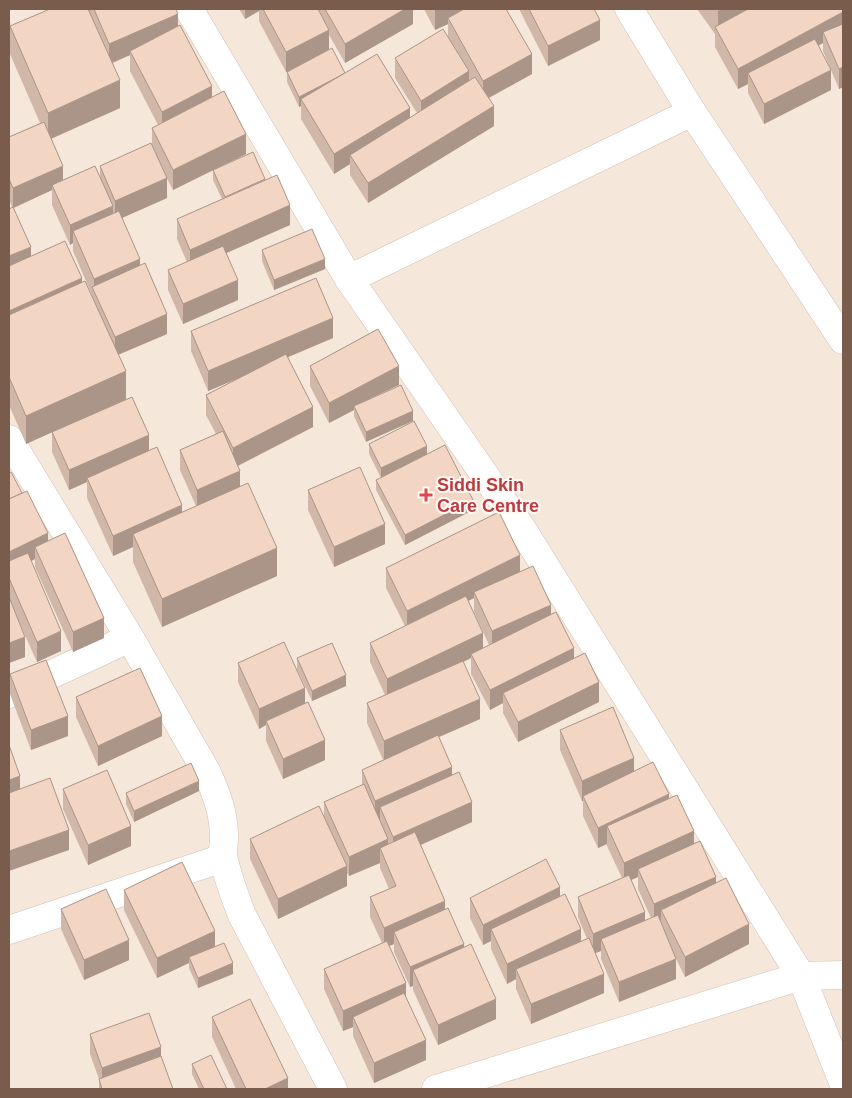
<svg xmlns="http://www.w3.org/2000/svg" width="852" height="1098" font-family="Helvetica,sans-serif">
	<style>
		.residential { fill: #f5e8da }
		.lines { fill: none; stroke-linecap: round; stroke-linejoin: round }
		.street-casing { stroke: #d1beb0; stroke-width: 29 }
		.secondary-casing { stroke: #d6c0b0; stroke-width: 29 }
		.street { stroke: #fff; stroke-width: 28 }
		.secondary { stroke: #fff; stroke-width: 28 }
		.wall { fill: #d1b7a8; fill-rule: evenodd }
		.shaded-wall { fill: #aa9588 }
		.building { fill: #f3d5c3; stroke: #aa9588 }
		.health-dot { fill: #e0444e; stroke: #fffaf3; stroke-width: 2 }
		.labels { text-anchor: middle; stroke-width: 4; stroke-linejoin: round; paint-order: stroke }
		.health-label { font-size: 18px; font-weight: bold; fill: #be3a42; stroke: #fffaf3; text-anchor: start }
	</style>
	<rect width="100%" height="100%" fill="#fdf6ec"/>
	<rect class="residential" x="9" y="9" width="834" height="1080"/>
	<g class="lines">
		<g class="street-casing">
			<g id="street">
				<polyline points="189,9 349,279 522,529 801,976 843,1082"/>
				<polyline points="629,9 692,112 843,340"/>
				<polyline points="349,279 692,112"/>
				<path d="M 9,439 L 130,638 L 206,771 C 216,792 224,813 224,837 C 224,844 222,852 224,860 C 228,879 235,897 242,915 L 333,1089"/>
				<polyline points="9,694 130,638"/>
				<polyline points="9,930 223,858"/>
			</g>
		</g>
		<g class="secondary-casing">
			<polyline id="secondary" points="436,1089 801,976 843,975"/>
		</g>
		<use href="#street" class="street"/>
		<use href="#secondary" class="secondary"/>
	</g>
	<g class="wall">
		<path d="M 50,9 L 176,9 L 178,25 L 212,98 L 246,154 L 216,169 L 265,179 L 290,225 L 226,253 L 238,300 L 183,324 L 168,290 L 168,270 L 187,262 L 177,239 L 177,219 L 222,199 L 213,180 L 213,170 L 173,190 L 165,175 L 167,198 L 122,218 L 140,265 L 167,334 L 118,355 L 126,399 L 149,450 L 182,512 L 196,506 L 180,470 L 180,450 L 216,434 L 206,415 L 206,395 L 239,378 L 208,391 L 191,351 L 191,331 L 333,338 L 288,357 L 313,427 L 238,466 L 240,487 L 277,576 L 162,627 L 133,562 L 133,547 L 113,556 L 87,498 L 87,482 L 69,490 L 52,452 L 52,432 L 26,444 L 9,405 L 9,209 L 12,207 L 9,199 L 9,137 L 40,123 L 10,54 L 10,26 ZM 130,55 L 130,71 L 158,125 L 152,128 L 152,144 L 100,166 L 100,177 L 63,180 L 51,139 L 120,108 L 113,63 ZM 52,190 L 52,205 L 70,245 L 73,243 L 73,251 L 92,295 L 92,297 L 31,257 L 14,208 Z"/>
		<polygon points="239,9 413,9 413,24 345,63 329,35 329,49 345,73 410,118 417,113 395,78 395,58 448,37 448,24 435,30 424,9 506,9 532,74 489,98 494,126 368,203 350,175 350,164 334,174 301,119 301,106 299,107 287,82 287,72 286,72 259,21 259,11 245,19"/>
		<polygon points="519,9 594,9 600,40 548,66"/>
		<polygon points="697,9 843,9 843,87 839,89 823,51 823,43 818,46 831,90 764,124 748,93 748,84 738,89 715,47 715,34"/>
		<polygon points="262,250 325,269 274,290 262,261"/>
		<polygon points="378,329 366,442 354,416 354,410 329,423 310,386 310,366"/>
		<polygon points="369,444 427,454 473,510 405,545 376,490 376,480 381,478 369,454"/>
		<polygon points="9,473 22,493 48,541 104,638 73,652 35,567 35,559 31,561 61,651 37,662 11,604 25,657 9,663"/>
		<polygon points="308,490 385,544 334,567 308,510"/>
		<path d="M 386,568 L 520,572 L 551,615 L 574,658 L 599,702 L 518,742 L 503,713 L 503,703 L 490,710 L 471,674 L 471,658 L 463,662 L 480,719 L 439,737 L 452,775 L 472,822 L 421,845 L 445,909 L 496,1019 L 438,1045 L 413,990 L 413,986 L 410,987 L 394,952 L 394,944 L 389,946 L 426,1060 L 374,1083 L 353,1036 L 353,1027 L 343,1031 L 324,989 L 324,969 L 382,943 L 370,917 L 370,897 L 389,889 L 380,868 L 380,863 L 349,876 L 347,873 L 347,886 L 278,919 L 250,859 L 250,839 L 324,817 L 324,802 L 362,785 L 362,770 L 383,760 L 367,723 L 367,703 L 385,695 L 370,662 L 370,643 L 405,626 L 386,588 ZM 474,598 L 474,612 L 489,645 L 483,648 L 468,601 Z"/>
		<polygon points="297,658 346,686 312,701 297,669"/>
		<polygon points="238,663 305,704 325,760 283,779 266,741 266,725 259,729 238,682"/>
		<polygon points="10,674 68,736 31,750 10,694"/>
		<polygon points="76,697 162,736 98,766 76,717"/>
		<path d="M 560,730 L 634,771 L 669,798 L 749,944 L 685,977 L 676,959 L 676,979 L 619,1002 L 601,959 L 601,951 L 595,953 L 604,993 L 531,1024 L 516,989 L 516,979 L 507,984 L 491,949 L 491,941 L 483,945 L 470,918 L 470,898 L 560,896 L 581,941 L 587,939 L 578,917 L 578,897 L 622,878 L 607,846 L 607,844 L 598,848 L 583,816 L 583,801 L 582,801 L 560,750 ZM 638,877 L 638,889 L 651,918 L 645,921 L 631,880 Z"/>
		<polygon points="63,789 131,846 88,865 63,809"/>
		<polygon points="199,791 134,822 126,804 126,793"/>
		<polygon points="124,890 215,947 233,974 198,988 189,968 189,963 157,978 124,910"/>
		<polygon points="61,909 129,960 84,980 61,929"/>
		<polygon points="212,1017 288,1089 236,1089 212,1037"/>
		<polygon points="90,1034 161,1057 173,1089 99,1089 99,1079 90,1054"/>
		<polygon points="192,1064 227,1089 199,1089 192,1074"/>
	</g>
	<g class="shaded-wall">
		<polygon points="245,9 259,9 259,11 245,19"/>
		<polygon points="405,9 413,9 413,24 345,63 345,44"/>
		<polygon points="438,9 475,9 448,18 448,24 435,30 435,10"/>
		<polygon points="722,9 762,9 718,33 718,11"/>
		<polygon points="843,12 843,32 823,32 823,43 752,81 748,73 748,84 738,89 738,69"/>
		<polygon points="178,14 178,34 130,51 130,55 109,64 109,44"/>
		<polygon points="600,20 600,40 548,66 548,46"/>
		<polygon points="329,30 329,50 286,72 286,52"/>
		<polygon points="532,54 532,74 483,101 483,81"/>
		<polygon points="843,67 843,87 839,89 839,69"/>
		<polygon points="831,70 831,90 764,124 764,104"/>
		<polygon points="469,71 469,91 421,121 421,101"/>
		<polygon points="345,74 301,99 301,106 299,107 299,97"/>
		<polygon points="120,80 120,108 48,140 48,113"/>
		<polygon points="212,86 212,106 162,132 162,112"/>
		<polygon points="494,106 494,126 368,203 368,183"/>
		<polygon points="410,108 410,128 350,155 350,164 334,174 334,154"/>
		<polygon points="246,134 246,154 173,190 173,170"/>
		<polygon points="63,166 63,185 52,185 52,190 13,208 13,188"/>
		<polygon points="167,178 167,198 115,221 115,201"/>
		<polygon points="290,205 290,225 190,269 190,250"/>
		<polygon points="113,206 113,226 73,231 73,243 70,245 70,225"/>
		<polygon points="31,247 31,266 9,276 9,256"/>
		<polygon points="140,259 140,279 94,290 94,279"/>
		<polygon points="325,259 325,269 274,290 274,280"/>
		<polygon points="82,278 82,298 9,330 9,311"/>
		<polygon points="238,280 238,300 183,324 183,304"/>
		<polygon points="167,314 167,334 115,356 115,337"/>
		<polygon points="333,318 333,338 208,391 208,371"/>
		<polygon points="399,366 399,385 354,406 354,410 329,423 329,403"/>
		<polygon points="126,371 126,399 26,444 26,416"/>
		<polygon points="313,407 313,427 233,468 233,448"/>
		<polygon points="413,411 413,421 366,442 366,432"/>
		<polygon points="149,435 149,455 87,478 87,482 69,490 69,470"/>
		<polygon points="427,446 427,456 381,479 381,468"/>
		<polygon points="240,471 240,491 197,510 197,490"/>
		<polygon points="473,500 473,510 405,545 405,535"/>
		<polygon points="182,505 182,525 133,534 133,547 113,556 113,536"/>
		<polygon points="385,524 385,544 334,567 334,547"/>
		<polygon points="48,533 48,553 35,547 35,559 9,572 9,552"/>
		<polygon points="277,548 277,576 162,627 162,599"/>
		<polygon points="520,555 520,575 474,592 474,598 407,631 407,611"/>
		<polygon points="551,605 551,625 492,651 492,631"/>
		<polygon points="104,618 104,638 73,652 73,632"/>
		<polygon points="61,631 61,651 37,662 37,642"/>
		<polygon points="483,633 483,653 471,654 471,658 387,699 387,679"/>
		<polygon points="25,637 25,657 9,663 9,643"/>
		<polygon points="574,648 574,668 503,693 503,703 490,710 490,690"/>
		<polygon points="346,675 346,686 312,701 312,691"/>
		<polygon points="599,682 599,702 518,742 518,722"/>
		<polygon points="305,688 305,708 266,721 266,725 259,729 259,709"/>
		<polygon points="480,699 480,719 384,761 384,741"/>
		<polygon points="68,716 68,736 31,750 31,730"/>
		<polygon points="162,716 162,736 98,766 98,746"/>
		<polygon points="325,740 325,760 283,779 283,759"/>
		<polygon points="634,758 634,778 583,796 583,801 582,801 582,781"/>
		<polygon points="452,767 452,787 380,807 380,819 375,821 375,801"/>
		<polygon points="20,776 20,796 9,800 9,780"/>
		<polygon points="199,781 199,791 134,822 134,811"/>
		<polygon points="669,794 669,814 607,826 607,844 598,848 598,828"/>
		<polygon points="472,802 472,822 393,857 393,837"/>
		<polygon points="131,826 131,846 88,865 88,845"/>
		<polygon points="69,830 69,850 9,871 9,851"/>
		<polygon points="694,831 694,851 638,869 638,877 624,883 624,863"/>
		<polygon points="388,839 388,859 380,848 380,863 349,876 349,857"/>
		<polygon points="347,866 347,886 278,919 278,899"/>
		<polygon points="716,877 716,897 661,910 661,921 654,924 654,904"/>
		<polygon points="560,887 560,907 491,929 491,941 483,945 483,925"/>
		<polygon points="445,901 445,921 394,932 394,944 384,948 384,928"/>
		<polygon points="645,912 645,932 601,939 601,951 593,954 593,934"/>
		<polygon points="749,924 749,944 685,977 685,957"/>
		<polygon points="581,929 581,949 516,969 516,979 507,984 507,964"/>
		<polygon points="215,931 215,951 189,957 189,963 157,978 157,958"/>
		<polygon points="129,940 129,960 84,980 84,960"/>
		<polygon points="464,944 464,964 413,970 413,986 410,987 410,967"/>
		<polygon points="676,959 676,979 619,1002 619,982"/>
		<polygon points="233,963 233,974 198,988 198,978"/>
		<polygon points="604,974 604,993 531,1024 531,1004"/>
		<polygon points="406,983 406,1002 353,1017 353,1027 343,1031 343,1011"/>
		<polygon points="496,999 496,1019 438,1045 438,1025"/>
		<polygon points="426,1040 426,1060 374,1083 374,1063"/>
		<polygon points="161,1047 161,1066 102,1088 102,1068"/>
		<polygon points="288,1078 288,1089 265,1089"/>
	</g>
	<g class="building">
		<polygon points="50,9 88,9 120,80 48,113 10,26"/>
		<polygon points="94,9 176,9 178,14 109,44"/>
		<polygon points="263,9 318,9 329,30 286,52"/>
		<polygon points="325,9 405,9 345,44"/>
		<polygon points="464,9 506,9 532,54 483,81 448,18"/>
		<polygon points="529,9 594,9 600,20 548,46"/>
		<polygon points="748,9 843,9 843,12 738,69 715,27"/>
		<polygon points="843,24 843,67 839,69 823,32"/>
		<polygon points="180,25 212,86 162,112 130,51"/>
		<polygon points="443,29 469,71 421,101 395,58"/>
		<polygon points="815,39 831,70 764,104 748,73"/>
		<polygon points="332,48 345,73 332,80 299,97 287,72"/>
		<polygon points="377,54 410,108 334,154 301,99"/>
		<polygon points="475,77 494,106 368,183 350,155"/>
		<polygon points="224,91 246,134 173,170 152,128"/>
		<polygon points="44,122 63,166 13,188 9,179 9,137"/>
		<polygon points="151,143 167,178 115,201 100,166"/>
		<polygon points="253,152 265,179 225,197 213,170"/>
		<polygon points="95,166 113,206 70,225 52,185"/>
		<polygon points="277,175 290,205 190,250 177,219"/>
		<polygon points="13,207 31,247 9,256 9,209"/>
		<polygon points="119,211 140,259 94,279 73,231"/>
		<polygon points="312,229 325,259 274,280 262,250"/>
		<polygon points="65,241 82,278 9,311 9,266"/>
		<polygon points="223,246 238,280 183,304 168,270"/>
		<polygon points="145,263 167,314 115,337 92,287"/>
		<polygon points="316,278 333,318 208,371 191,331"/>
		<polygon points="85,281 126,371 26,416 9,377 9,315"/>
		<polygon points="378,329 399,366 329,403 310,366"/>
		<polygon points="286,354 313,407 233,448 206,395"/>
		<polygon points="401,385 413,411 366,432 354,406"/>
		<polygon points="132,397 149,435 69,470 52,432"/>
		<polygon points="414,421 427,446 381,468 369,444"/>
		<polygon points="223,431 240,471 197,490 180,450"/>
		<polygon points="445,445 473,500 405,535 376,480"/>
		<polygon points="157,447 182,505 113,536 87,478"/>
		<polygon points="360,467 385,524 334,547 308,490"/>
		<polygon points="11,472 22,493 9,499 9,473"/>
		<polygon points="248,483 277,548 162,599 133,534"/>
		<polygon points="27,491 48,533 9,552 9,499"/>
		<polygon points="499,512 520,555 407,611 386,568"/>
		<polygon points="65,533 104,618 73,632 35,547"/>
		<polygon points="28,553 61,631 37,642 9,578 9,561"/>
		<polygon points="533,566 551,605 492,631 474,592"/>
		<polygon points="466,596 483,633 387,679 370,643"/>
		<polygon points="9,597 25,637 9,643"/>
		<polygon points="556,612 574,648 490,690 471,654"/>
		<polygon points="284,642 305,688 259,709 238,663"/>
		<polygon points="332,643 346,675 312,691 297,658"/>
		<polygon points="585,653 599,682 518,722 503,693"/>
		<polygon points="46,660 68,716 31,730 10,674"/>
		<polygon points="463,661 480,699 384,741 367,703"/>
		<polygon points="140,668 162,716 98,746 76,697"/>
		<polygon points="308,702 325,740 283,759 266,721"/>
		<polygon points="613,707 634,758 582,781 560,730"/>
		<polygon points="438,735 452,767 375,801 362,770"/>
		<polygon points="9,745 20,776 9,780"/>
		<polygon points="653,762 669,794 598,828 583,796"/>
		<polygon points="191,763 199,781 134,811 126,793"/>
		<polygon points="107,770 131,826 88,845 63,789"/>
		<polygon points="459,772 472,802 393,837 380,807"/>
		<polygon points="50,778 69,830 9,851 9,793"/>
		<polygon points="364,784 388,839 349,857 324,802"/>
		<polygon points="677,795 694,831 624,863 607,826"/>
		<polygon points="319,806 347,866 278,899 250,839"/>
		<polygon points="415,832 445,901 384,928 370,897 396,886 380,848"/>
		<polygon points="700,841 716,877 654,904 638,869"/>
		<polygon points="546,859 560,887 483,925 470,898"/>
		<polygon points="182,862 215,931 157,958 124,890"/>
		<polygon points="629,875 645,912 593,934 578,897"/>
		<polygon points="726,878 749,924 685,957 661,910"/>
		<polygon points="106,889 129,940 84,960 61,909"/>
		<polygon points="565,894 581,929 507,964 491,929"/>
		<polygon points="448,908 464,944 410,967 394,932"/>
		<polygon points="658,915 676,959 619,982 601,939"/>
		<polygon points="589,938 604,974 531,1004 516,969"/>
		<polygon points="387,941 406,983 343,1011 324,969"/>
		<polygon points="224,943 233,963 198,978 189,957"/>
		<polygon points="471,944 496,999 438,1025 413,970"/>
		<polygon points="404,993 426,1040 374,1063 353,1017"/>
		<polygon points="250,999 288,1078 265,1089 246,1089 212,1017"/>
		<polygon points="149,1013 161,1047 102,1068 90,1034"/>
		<polygon points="211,1055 227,1089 204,1089 192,1064"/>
		<polygon points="161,1056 173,1089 102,1089 99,1079"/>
	</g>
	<path class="health-dot" d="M423.5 487.5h5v5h5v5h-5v5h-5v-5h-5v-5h5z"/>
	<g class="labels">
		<g class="health-label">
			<text x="437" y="491">Siddi Skin<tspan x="437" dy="21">Care Centre</tspan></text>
		</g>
	</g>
	<rect width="852" height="1098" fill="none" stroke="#7a5c4d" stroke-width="20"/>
</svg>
